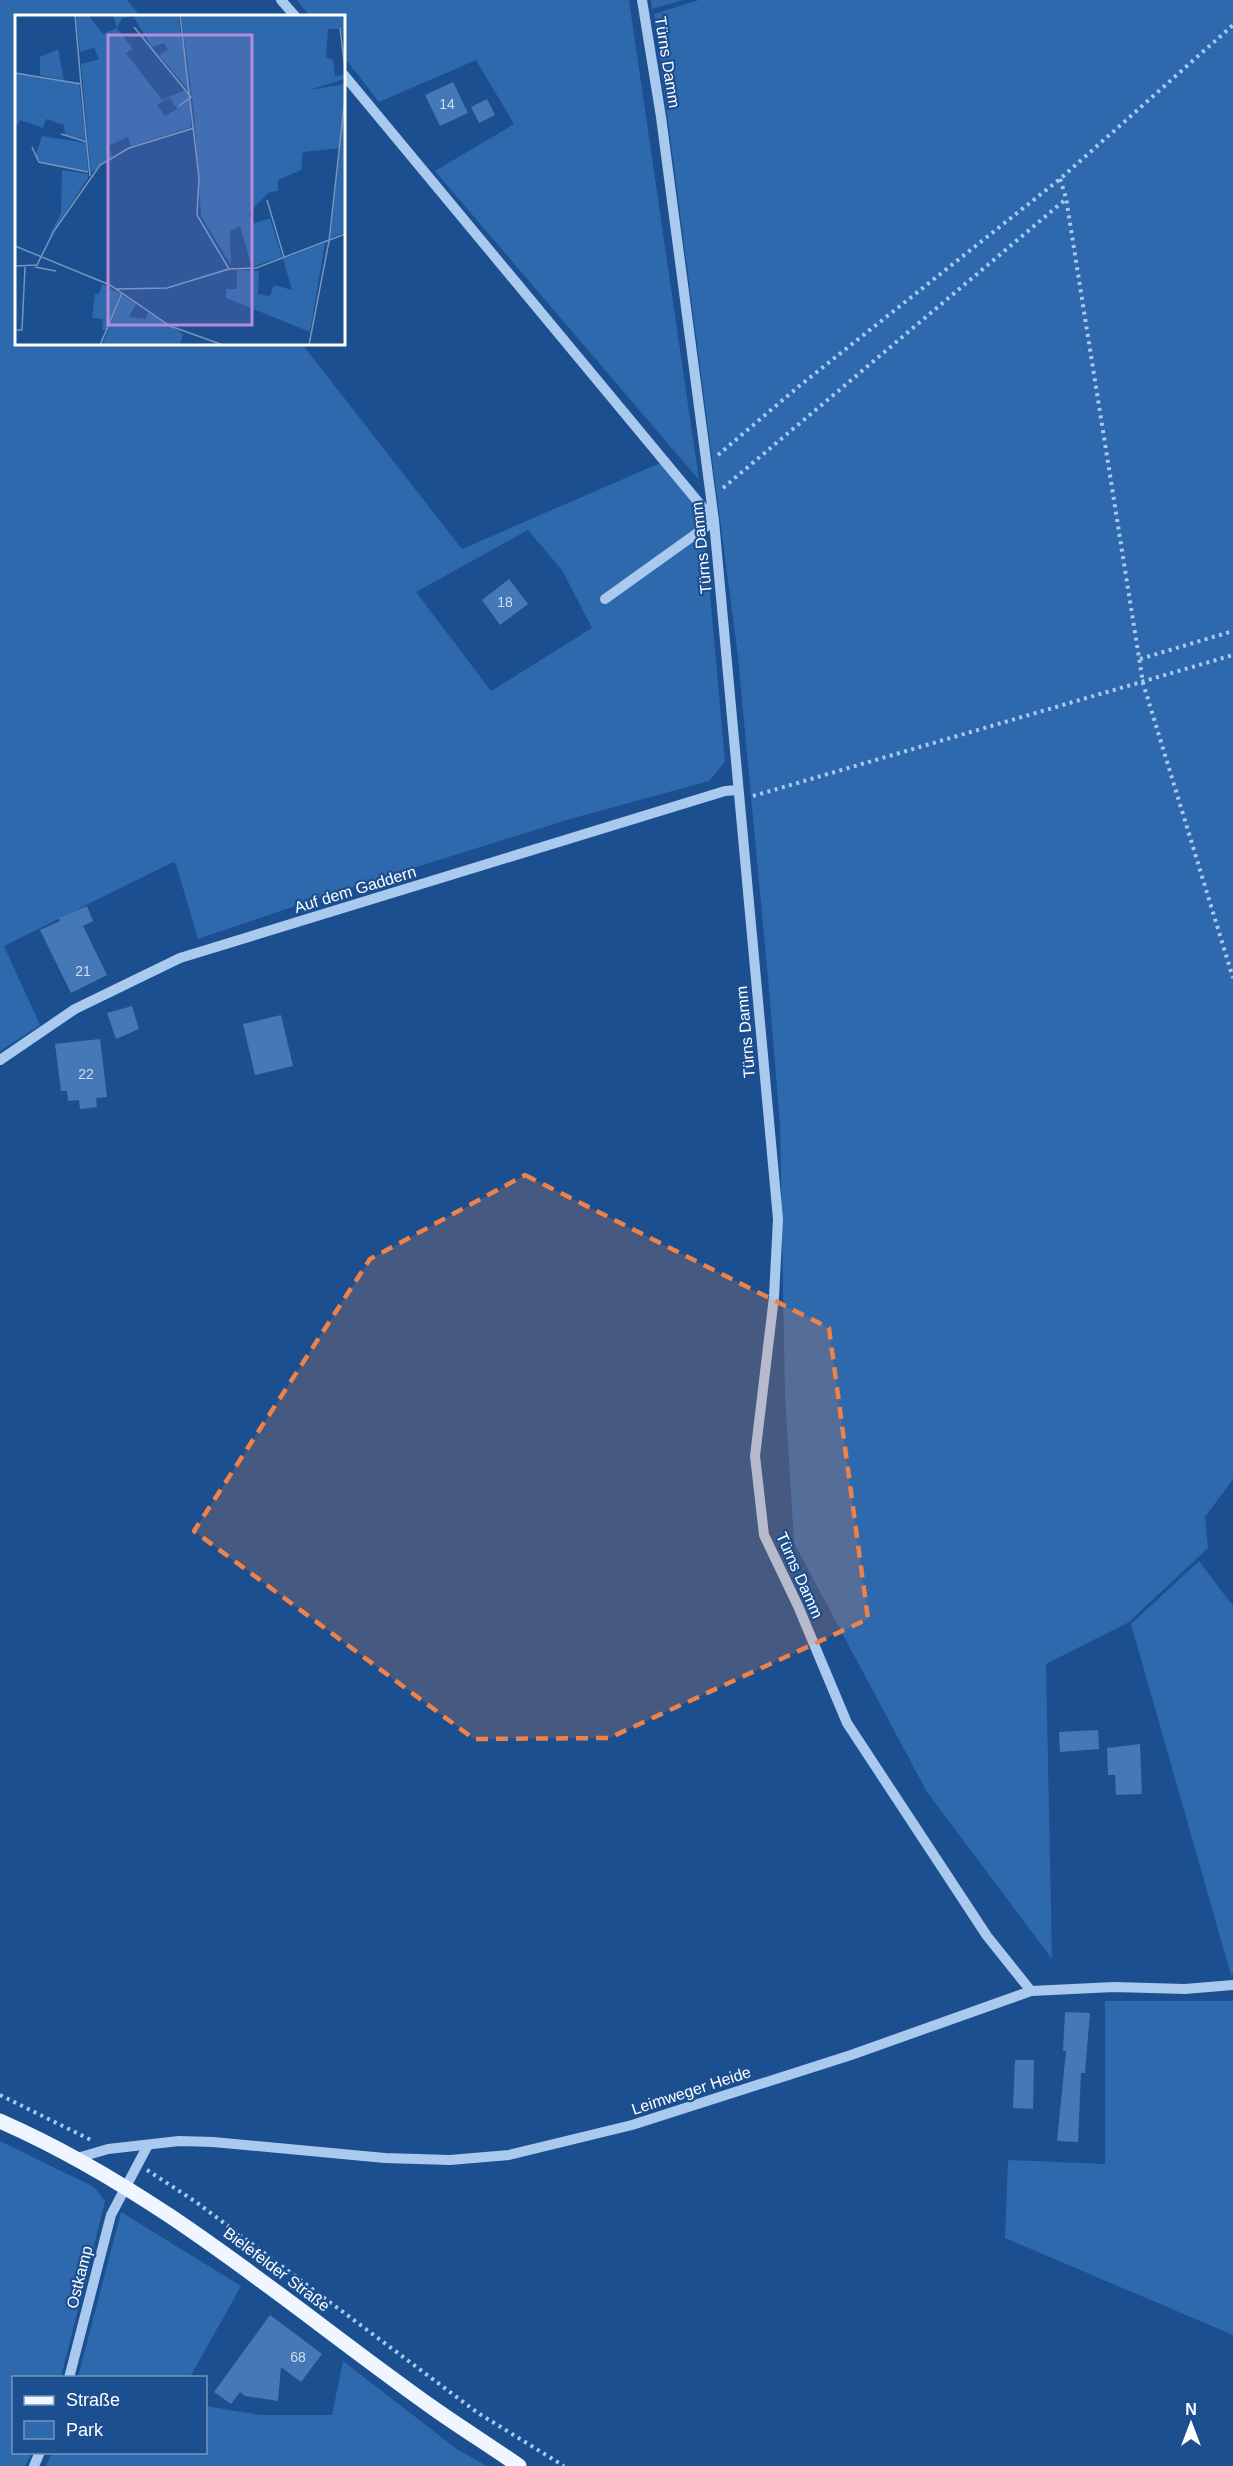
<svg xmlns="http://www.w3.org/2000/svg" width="1233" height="2466" font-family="Helvetica,sans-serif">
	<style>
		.green { fill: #2e69ad; fill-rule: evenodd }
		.building { fill: #4478b7 }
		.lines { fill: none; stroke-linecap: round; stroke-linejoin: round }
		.path { stroke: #a9c9ee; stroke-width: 4; stroke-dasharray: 3 4.5; stroke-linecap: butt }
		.minor { stroke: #a9c9ee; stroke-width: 10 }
		.major { stroke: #f0f6ff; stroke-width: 15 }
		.marked { fill: #ee8249; fill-opacity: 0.2; stroke: #ee8249; stroke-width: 4.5; stroke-dasharray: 12 8; stroke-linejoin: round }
		.labels { text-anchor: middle; stroke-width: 4.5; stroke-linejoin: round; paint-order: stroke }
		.number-label { font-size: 14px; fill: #d0dded }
		.street-label { font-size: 16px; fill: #fff; stroke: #1b4f8f }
		.inset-road { fill: none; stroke: #7695bc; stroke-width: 1.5 }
		.view { fill: #b68bdc; fill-opacity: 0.15; stroke: #b68bdc; stroke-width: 3 }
		.inset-edge { fill: none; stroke: #fff; stroke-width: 3 }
	</style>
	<rect width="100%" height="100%" fill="#1b4f8f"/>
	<g class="green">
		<path d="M 0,0 L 127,0 L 140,16 L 16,16 L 16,344 L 302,344 L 462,549 L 660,463 L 703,514 L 725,762 L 709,781 L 570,819 L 327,895 L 198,939 L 176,864 L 173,862 L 4,946 L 40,1025 L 0,1051 ZM 528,530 L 562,570 L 592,628 L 491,691 L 416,592 Z"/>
		<polygon points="297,0 629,0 699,480 435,171 514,124 476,60 379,102 344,57 344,16 310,16"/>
		<polygon points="651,0 683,0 652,9"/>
		<polygon points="699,0 1233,0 1233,1479 1205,1517 1208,1548 1129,1622 1046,1664 1052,1959 927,1792 794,1543 785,1396 780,1126 769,989 738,657 654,14"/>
		<polygon points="1199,1561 1233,1606 1233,1974 1231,1975 1131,1624"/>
		<polygon points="1105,2001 1233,2001 1233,2335 1005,2238 1008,2160 1105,2164"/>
		<polygon points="0,2141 94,2187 105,2201 61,2377 14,2378 14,2452 32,2453 25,2466 0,2466"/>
		<polygon points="121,2212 241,2286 190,2377 78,2377"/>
		<polygon points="343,2361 458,2450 487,2466 46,2466 52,2453 206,2452 206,2406 260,2415 332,2415"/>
	</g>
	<g class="building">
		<polygon points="453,82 468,113 440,126 425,95"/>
		<polygon points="487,99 495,115 479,123 471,107"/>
		<polygon points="509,579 528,604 500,625 482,600"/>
		<polygon points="87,906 93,921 83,926 107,975 71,993 40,930 60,921 59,918"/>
		<polygon points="132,1006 139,1029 116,1039 107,1013"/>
		<polygon points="281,1015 293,1066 255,1075 243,1024"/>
		<polygon points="100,1039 107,1097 96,1098 97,1107 80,1109 79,1100 68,1101 67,1091 61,1091 55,1044"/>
		<polygon points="1098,1730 1099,1749 1060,1752 1059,1732"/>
		<polygon points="1140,1744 1142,1794 1116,1795 1115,1775 1108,1775 1107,1748"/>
		<polygon points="1065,2012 1090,2013 1085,2073 1081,2073 1078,2142 1057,2141 1066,2051 1063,2051"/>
		<polygon points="1015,2060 1034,2060 1033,2109 1013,2108"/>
		<polygon points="270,2315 322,2354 301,2382 281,2367 278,2401 245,2396 240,2392 231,2404 214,2392"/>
	</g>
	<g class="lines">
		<g class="path">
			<polyline points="1060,179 1066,198 1143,683 1233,978"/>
			<polyline points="718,455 798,387 1060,179 1233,25"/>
			<polyline points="723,488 1066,199"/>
			<polyline points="1140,659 1233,631"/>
			<polyline points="753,796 1233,655"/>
			<polyline points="0,2095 91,2140"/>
			<polyline points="147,2170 196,2202 478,2413 564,2466"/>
		</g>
		<g class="minor">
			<polyline points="281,0 295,16"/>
			<polyline points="642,0 661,117 714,521 778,1219 774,1297 755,1456 764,1535 798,1606 847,1723 987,1936 1031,1991"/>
			<polyline points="344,75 714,521 605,599"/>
			<polyline points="0,1060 75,1009 180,958 725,791 738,790"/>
			<polyline points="74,2159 108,2149 179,2141 213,2142 385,2158 450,2160 509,2155 632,2125 851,2055 1031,1991 1114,1987 1185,1989 1233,1985"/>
			<polyline points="69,2378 111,2215 148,2145"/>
			<polyline points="34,2466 40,2452"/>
		</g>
		<path class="major" d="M 0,2121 C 162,2192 293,2309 436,2410 C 463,2429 492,2447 519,2466"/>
	</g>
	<path class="marked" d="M 525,1175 L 829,1328 L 868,1619 L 609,1738 L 474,1739 L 194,1531 L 370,1259 Z"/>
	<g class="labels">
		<g class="number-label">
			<text x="447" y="109">14</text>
			<text x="505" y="607">18</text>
			<text x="83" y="976">21</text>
			<text x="86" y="1079">22</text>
			<text x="298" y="2362">68</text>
		</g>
		<g class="street-label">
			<text transform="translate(668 62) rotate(81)" y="6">Türns Damm</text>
			<text transform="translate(701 548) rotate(-96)" y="6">Türns Damm</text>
			<text transform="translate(355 889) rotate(-17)" y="6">Auf dem Gaddern</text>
			<text transform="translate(745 1032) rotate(-95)" y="6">Türns Damm</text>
			<text transform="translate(800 1575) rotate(66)" y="6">Türns Damm</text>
			<text transform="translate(691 2090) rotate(-18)" y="6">Leimweger Heide</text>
			<text transform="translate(277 2269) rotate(37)" y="6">Bielefelder Straße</text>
			<text transform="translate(79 2277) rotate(-76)" y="6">Ostkamp</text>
		</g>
	</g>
	<g transform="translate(15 15)">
		<rect width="330" height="330" fill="#1b4f8f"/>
		<path d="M 61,0 L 73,0 L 88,19 L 102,13 L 98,0 L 163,0 L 175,77 L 144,40 L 153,35 L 149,28 L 137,32 L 118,1 L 107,3 L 102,13 L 118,34 L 111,38 L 147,85 L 170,75 L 175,81 L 176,112 L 116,131 L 113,122 L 93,131 L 97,141 L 76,158 L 66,49 L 84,44 L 79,33 L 65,37 ZM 155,83 L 162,94 L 150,101 L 142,90 ZM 166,0 L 330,0 L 330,28 L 326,14 L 313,14 L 311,42 L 318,45 L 320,61 L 330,60 L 330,64 L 294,75 L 330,69 L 330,217 L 315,223 L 325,133 L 288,137 L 286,155 L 263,165 L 263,176 L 254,177 L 234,198 L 237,209 L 255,203 L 267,242 L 237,252 L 225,211 L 215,216 L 216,250 L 186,201 L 179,97 ZM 43,34 L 49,65 L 25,60 L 25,42 ZM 0,58 L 64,69 L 71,125 L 50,120 L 49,110 L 31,104 L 28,113 L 5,105 L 0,113 ZM 27,121 L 71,128 L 73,156 L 30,149 L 20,142 ZM 47,155 L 73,159 L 73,163 L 32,225 L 46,198 ZM 310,228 L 295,317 L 211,283 L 211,274 L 222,274 L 222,255 L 244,256 L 243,279 L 255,281 L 259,270 L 277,275 L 268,244 ZM 87,269 L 105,279 L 93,315 L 87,315 L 88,304 L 77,303 L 80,279 L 84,279 ZM 107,280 L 121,289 L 114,302 L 131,304 L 133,297 L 168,319 L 165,330 L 87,330 Z" fill="#2e69ad" fill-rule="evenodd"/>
		<path class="inset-road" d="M 60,0 L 66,69M 165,0 L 184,163 L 182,200 L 214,254M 119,12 L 176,82 L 164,91M 325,13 L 330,54M 0,58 L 66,69 L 75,161M 46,119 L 72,127M 17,132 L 24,147 L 73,157M 252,185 L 269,242M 0,231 L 95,270 L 155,311 L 208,330M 0,251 L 22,250 L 39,216 L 85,150 L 114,133 L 179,113M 20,252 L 41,256M 101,274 L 152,273 L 214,254 L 241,253 L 330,219M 2,315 L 7,315 L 10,252M 85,330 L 107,278M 294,330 L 314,226 L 330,83"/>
		<path class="view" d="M 93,20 L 237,20 L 237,310 L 93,310 Z"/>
		<rect width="330" height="330" class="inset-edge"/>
	</g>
	<rect x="12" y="2376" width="195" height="78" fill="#1b4f8f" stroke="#7695bc" stroke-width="1.5"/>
	<rect x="24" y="2396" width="30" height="9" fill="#f0f6ff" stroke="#7695bc" stroke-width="1.5"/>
	<text x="66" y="2406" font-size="18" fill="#ffffff">Straße</text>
	<rect x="24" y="2421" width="30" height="18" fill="#2e69ad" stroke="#7695bc" stroke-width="1.5"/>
	<text x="66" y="2436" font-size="18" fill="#ffffff">Park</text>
	<g transform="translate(1191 2424)" stroke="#1b4f8f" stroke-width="4.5" paint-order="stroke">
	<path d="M0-4.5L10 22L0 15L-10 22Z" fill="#ffffff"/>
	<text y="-9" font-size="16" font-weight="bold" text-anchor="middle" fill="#ffffff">N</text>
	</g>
</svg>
